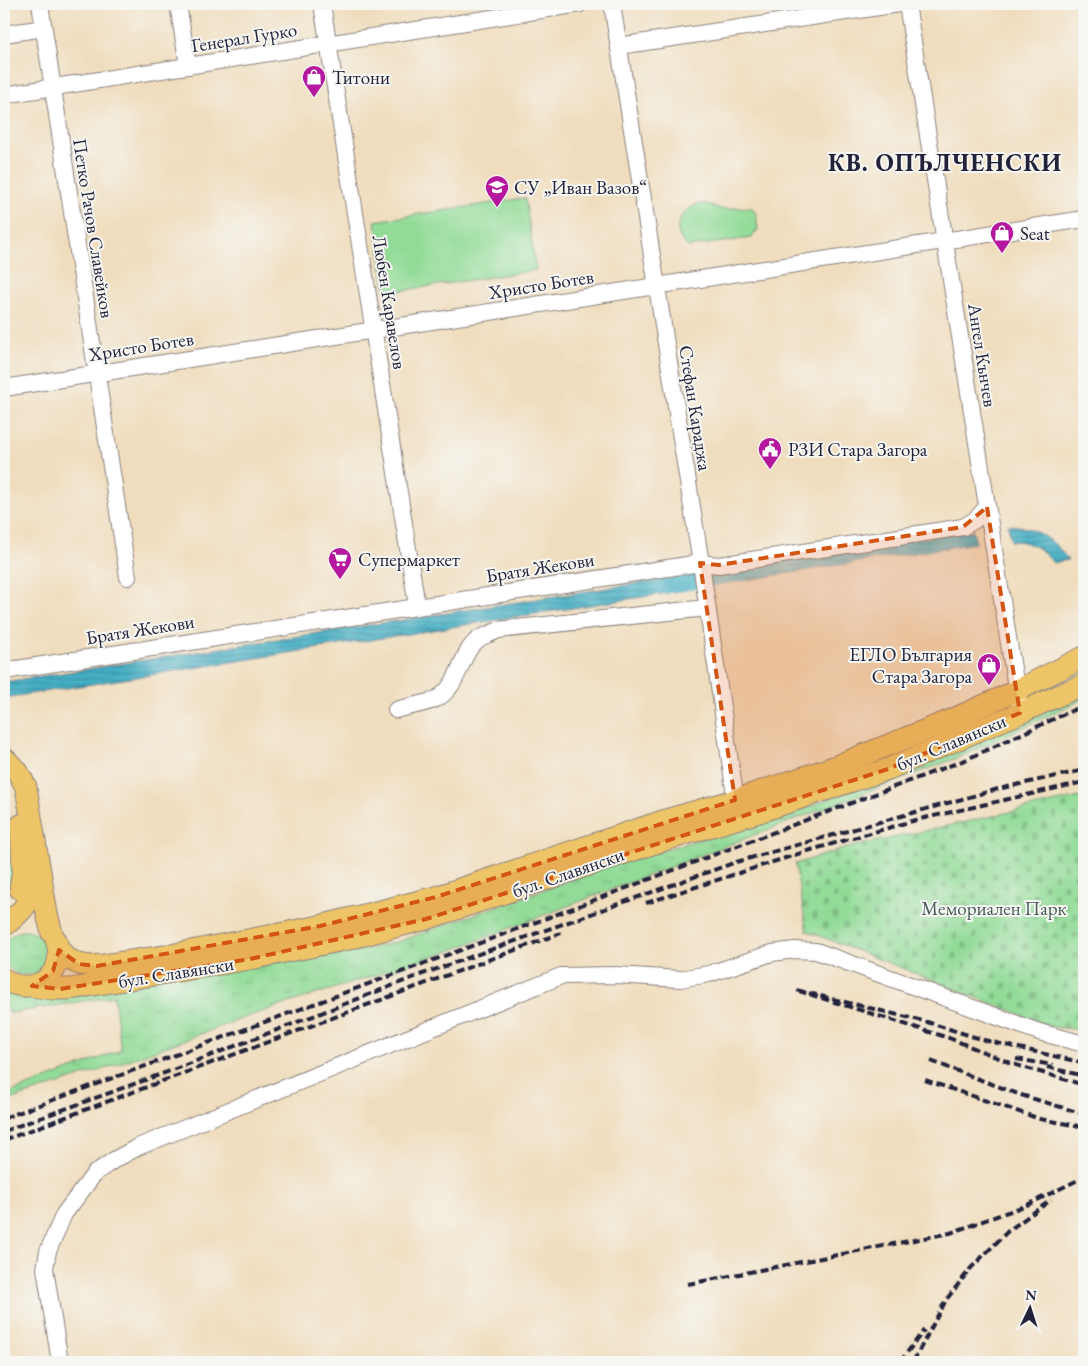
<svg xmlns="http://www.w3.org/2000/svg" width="1088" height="1366" font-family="'EB Garamond',serif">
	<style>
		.grass { fill: url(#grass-tufts); stroke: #5a7e69 }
		.cemetery { fill: url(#cemetery-stones); stroke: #5a7e69 }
		.green { fill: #92db97; stroke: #5a7e69 }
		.water { fill: url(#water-rules); stroke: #346880 }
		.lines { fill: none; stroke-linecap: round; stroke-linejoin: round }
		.canal { stroke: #45afc4; stroke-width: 15 }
		.minor-casing { stroke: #89807c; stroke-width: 18 }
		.major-casing { stroke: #89807c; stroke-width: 23 }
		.minor { stroke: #fff; stroke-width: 16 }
		.major { stroke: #eec469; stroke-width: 21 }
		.rail { stroke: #22223b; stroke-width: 4; stroke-dasharray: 8 4; stroke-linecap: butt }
		.marked { fill: #d45411; fill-opacity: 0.2; stroke: #d45411; stroke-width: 4; stroke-dasharray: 10 6; stroke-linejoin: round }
		.labels { text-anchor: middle; stroke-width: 4; stroke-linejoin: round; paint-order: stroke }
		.street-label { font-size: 19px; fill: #22223b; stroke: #f6f6f2 }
		.poi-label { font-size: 19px; fill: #22223b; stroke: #f6f6f2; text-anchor: start }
		.park-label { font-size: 19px; fill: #445a57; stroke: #f6f6f2 }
		.district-label { font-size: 24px; font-weight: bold; letter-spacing: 1px; fill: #22223b; stroke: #f6f6f2 }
	</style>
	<defs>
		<pattern id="grass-tufts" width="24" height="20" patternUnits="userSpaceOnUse" patternTransform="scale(1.25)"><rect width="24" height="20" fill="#92db97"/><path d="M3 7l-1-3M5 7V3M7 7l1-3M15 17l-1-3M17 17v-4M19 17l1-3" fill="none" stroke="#7ebc83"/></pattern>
		<pattern id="cemetery-stones" width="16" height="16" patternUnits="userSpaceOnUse" patternTransform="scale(1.25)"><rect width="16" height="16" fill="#92db97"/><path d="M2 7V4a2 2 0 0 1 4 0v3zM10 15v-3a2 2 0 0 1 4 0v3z" fill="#7ebc83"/></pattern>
		<pattern id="water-rules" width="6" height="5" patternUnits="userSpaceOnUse" patternTransform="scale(1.25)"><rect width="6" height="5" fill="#45afc4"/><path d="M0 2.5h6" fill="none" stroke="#398ea0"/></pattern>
	</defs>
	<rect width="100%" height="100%" fill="#f6f6f2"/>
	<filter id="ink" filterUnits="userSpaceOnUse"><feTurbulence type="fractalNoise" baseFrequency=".02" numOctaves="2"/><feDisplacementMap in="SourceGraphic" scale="10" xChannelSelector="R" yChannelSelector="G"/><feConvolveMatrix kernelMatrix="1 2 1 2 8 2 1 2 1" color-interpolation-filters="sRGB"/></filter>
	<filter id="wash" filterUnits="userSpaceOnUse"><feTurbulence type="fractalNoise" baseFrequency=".0096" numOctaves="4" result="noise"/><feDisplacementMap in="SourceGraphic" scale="20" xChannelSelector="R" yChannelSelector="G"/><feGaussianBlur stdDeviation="1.12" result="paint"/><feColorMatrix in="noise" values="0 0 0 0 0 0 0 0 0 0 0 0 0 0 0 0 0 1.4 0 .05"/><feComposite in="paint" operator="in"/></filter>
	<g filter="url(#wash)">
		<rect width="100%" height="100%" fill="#f0ddbd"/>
		<g class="grass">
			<polygon points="1084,694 1084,699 962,756 447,952 261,1012 107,1068 4,1102 4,1095 121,1050 114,996 12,1013 4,1007 4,991 21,995 370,949 400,941 607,867 736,828 775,819 957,750"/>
			<path d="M 4,802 C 8,829 25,878 4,899 Z"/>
			<circle cx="25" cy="953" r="22"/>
		</g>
		<polygon class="cemetery" points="1084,796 1084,1030 1052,1027 807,931 795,864 846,848"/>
		<g class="green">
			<polygon points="525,198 536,270 386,293 375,221"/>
			<path d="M 698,204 L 708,204 L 720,209 L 751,207 L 756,213 L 758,229 L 751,238 L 688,247 C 670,232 678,212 698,204 Z"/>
		</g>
		<g class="water">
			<path d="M 1008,525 C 1034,526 1054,539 1068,560 L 1053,563 C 1043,549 1028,540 1011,541 Z"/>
			<polygon points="973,530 976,543 722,584 720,571"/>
			<polygon points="684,576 686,590 4,698 4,682"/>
		</g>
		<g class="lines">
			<polyline class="canal" points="665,586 741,574"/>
		</g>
	</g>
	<g filter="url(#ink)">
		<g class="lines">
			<g class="minor-casing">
				<g id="minor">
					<polyline points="40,4 128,577"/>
					<polyline points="178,4 188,66"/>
					<polyline points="322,4 417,606"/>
					<polyline points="612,4 702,570 737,809"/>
					<polyline points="907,4 1018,700"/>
					<polyline points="4,34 44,28"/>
					<polyline points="619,46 899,4"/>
					<polyline points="4,95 580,4"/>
					<polyline points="4,388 1084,219"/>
					<polyline points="4,671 700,563 719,565 963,527 975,520 987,507"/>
					<path d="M 396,710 C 408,706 428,704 438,698 C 462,683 459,652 480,638 C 486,635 493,633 498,630 L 707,608"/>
					<polyline points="60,1362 45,1269 48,1251 64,1214 95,1173 114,1160 138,1147 561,976 616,975 680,979 709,974 772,953 795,950 816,951 1039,1032 1084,1044"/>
				</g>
			</g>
			<g class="major-casing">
				<g id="major">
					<polyline points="4,758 18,772 26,787 47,914 52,933"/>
					<polyline points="20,889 23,870 21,825"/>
					<path d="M 7,924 C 26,908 35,899 32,872"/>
					<polyline points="59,950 68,959 79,964 91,966 104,965 165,956 320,926 436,897 669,819 735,800 831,768 951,720 1016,691 1084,657"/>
					<path d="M 4,979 C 32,999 69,974 56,940"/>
					<polyline points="32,986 52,989 70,989 250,959 344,940 426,919 652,844 756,813 888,769 1020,713 1084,684"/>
				</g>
			</g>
			<use href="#minor" class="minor"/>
			<use href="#major" class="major"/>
			<g class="rail">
				<polyline points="646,903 804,852 916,820 1084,782"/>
				<polyline points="1016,1059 1053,1065"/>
				<polyline points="931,1061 1021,1095 1084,1114"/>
				<polyline points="1084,1063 984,1040 927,1022 796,990 949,1038 1016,1065 1084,1085"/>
				<polyline points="1047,1067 1084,1076"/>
				<polyline points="925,1080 1040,1119 1084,1127"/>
				<polyline points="4,1118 507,933 965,760 1084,705"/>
				<polyline points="4,1131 170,1071 420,975 736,862 998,789 1084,770"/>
				<polyline points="4,1140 561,933"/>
				<polyline points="688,1284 950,1233 1027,1205 1084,1177"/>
				<polyline points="900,1362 924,1330"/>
				<polyline points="913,1362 946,1300 971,1268 1008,1231 1051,1200"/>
			</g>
		</g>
	</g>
	<path class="marked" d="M 987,507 L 1020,713 L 888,769 L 426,919 L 250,959 L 60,989 L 32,986 L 53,971 L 59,950 L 79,964 L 97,966 L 320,926 L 436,897 L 735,800 L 700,563 L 719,565 L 963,527 Z"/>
	<defs>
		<g id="shop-pin" transform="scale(1.25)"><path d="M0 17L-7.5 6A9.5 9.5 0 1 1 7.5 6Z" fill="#b5179e" stroke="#f6f6f2"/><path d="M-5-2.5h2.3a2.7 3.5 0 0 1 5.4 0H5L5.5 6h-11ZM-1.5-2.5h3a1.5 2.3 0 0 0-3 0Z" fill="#fff"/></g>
		<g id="school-pin" transform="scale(1.25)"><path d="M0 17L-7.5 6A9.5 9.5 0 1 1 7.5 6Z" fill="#b5179e" stroke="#f6f6f2"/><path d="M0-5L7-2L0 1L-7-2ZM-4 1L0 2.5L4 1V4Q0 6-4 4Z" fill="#fff"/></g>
		<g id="civic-pin" transform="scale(1.25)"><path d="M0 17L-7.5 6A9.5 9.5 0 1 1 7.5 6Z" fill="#b5179e" stroke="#f6f6f2"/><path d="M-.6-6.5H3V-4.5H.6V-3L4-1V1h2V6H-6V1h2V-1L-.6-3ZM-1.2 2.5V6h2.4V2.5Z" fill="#fff"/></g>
		<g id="supermarket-pin" transform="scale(1.25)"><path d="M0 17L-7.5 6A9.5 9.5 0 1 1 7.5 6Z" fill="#b5179e" stroke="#f6f6f2"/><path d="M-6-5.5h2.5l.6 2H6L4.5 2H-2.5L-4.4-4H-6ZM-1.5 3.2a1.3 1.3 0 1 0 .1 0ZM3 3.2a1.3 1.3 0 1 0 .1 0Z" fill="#fff"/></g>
	</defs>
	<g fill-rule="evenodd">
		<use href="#shop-pin" x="314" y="77"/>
		<use href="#school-pin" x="497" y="187"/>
		<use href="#shop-pin" x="1002" y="233"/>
		<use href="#civic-pin" x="770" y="449"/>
		<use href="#supermarket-pin" x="340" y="559"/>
		<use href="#shop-pin" x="989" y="665"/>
	</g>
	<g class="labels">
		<g class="street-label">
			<text transform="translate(244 37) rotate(-9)" y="7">Генерал Гурко</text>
			<text transform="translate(94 228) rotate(81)" y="7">Петко Рачов Славейков</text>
			<text transform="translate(541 284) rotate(-9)" y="7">Христо Ботев</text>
			<text transform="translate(390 302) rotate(81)" y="7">Любен Каравелов</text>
			<text transform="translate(141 346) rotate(-9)" y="7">Христо Ботев</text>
			<text transform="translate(983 355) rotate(81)" y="7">Ангел Кънчев</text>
			<text transform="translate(696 408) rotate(81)" y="7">Стефан Караджа</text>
			<text transform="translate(540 567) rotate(-9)" y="7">Братя Жекови</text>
			<text transform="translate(140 629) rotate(-9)" y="7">Братя Жекови</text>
			<text transform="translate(951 742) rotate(-23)" y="7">бул. Славянски</text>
			<text transform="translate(568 872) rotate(-19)" y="7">бул. Славянски</text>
			<text transform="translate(176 972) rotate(-9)" y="7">бул. Славянски</text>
		</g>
		<g class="poi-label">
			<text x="332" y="84">Титони</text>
			<text x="514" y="194">СУ „Иван Вазов“</text>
			<text x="1020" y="240">Seat</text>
			<text x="788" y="456">РЗИ Стара Загора</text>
			<text x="358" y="566">Супермаркет</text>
			<text x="972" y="661" text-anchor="end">ЕГЛО България<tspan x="972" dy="22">Стара Загора</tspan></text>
		</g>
		<g class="park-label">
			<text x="994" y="915">Мемориален Парк</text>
		</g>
		<g class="district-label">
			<text x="945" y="171">КВ. ОПЪЛЧЕНСКИ</text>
		</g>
	</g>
	<rect width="1088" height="1366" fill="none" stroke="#f6f6f2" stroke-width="20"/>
	<g transform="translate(1030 1308) rotate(4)" stroke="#f6f6f2" stroke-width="4" paint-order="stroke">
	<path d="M0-4L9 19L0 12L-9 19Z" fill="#22223b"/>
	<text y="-8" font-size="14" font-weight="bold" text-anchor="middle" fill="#22223b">N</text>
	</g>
</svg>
